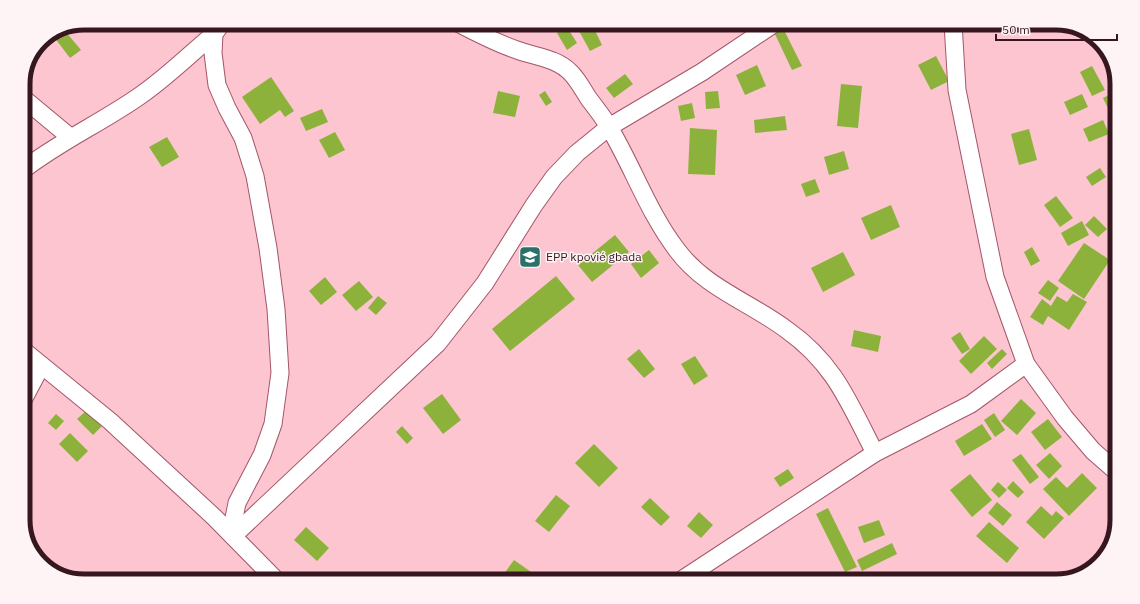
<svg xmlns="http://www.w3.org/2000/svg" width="1140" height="604" font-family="'IBM Plex Sans',sans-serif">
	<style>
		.building { fill: #8db23b }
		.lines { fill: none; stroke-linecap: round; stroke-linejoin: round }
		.minor-casing { stroke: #a45569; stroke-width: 19 }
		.minor { stroke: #fff; stroke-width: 17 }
		.labels { text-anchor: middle; stroke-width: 3; stroke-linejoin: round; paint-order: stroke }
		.poi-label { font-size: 12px; fill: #37171f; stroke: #fef4f6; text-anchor: start }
		.rim { fill: none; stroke: #37171f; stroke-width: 5 }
	</style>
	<rect width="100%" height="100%" fill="#fcc5d0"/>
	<g class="building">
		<polygon points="164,23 176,23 171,29"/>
		<polygon points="592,24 602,45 590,51 579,31"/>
		<polygon points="782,26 802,66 792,70 773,30"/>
		<polygon points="567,27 577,43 567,50 557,33"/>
		<polygon points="65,31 81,50 70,58 54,37"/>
		<polygon points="936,56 949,81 931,90 918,65"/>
		<polygon points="757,65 766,86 745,95 736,75"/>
		<polygon points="1092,66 1105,90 1092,96 1080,72"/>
		<polygon points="625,74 633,84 614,98 606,88"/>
		<polygon points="271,77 294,111 285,117 280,110 260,124 242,97"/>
		<polygon points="841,84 862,86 858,128 837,126"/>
		<polygon points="498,91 520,96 515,117 493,113"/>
		<polygon points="545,91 552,102 546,106 539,95"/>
		<polygon points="718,91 720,108 706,109 705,92"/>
		<polygon points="1117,91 1117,120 1114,121 1103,98"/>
		<polygon points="1082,94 1088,107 1070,115 1064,102"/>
		<polygon points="692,103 695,118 681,121 678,106"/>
		<polygon points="322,109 328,122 306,131 300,118"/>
		<polygon points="785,116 787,130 755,133 754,120"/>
		<polygon points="1103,120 1109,134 1089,142 1083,129"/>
		<polygon points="690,128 717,130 715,175 688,174"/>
		<polygon points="1029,129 1037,160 1019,165 1011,134"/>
		<polygon points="335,132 345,150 329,158 319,140"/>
		<polygon points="167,137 179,157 162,167 149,147"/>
		<polygon points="844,151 849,169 829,175 824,157"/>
		<polygon points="1100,168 1106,177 1092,186 1086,177"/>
		<polygon points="1117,176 1117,193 1110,179"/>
		<polygon points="815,179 820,192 806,197 801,184"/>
		<polygon points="1056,196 1073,218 1060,227 1044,205"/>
		<polygon points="891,205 900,227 871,240 861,218"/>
		<polygon points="1094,216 1107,229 1098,237 1085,225"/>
		<polygon points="1082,221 1089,235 1068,246 1061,233"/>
		<polygon points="615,235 629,252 592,282 578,265"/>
		<polygon points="1084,243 1110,260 1084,299 1058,281"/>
		<polygon points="1032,247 1040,261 1031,266 1024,252"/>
		<polygon points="649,250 659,263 641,278 631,264"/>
		<polygon points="843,252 855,275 823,292 811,268"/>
		<polygon points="556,276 575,299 510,351 492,329"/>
		<polygon points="325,277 337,292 321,305 309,291"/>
		<polygon points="1048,280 1059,288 1050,301 1038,293"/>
		<polygon points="359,281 373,297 356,311 342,295"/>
		<polygon points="1073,294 1087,302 1069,330 1048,316 1043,325 1030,317 1042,299 1051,306 1057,296 1067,302"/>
		<polygon points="378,296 387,303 376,315 368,308"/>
		<polygon points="854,330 881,336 878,352 851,346"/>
		<polygon points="960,332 970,349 962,354 951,338"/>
		<polygon points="984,336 997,349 971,374 959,361"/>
		<polygon points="639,349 655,369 644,378 627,359"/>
		<polygon points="1002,349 1007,354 992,369 987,363"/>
		<polygon points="695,356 708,376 694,385 681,364"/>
		<polygon points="442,394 461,420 443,434 423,408"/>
		<polygon points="1021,399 1036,413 1017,435 1001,421"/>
		<polygon points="87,410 102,426 93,435 77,419"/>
		<polygon points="994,413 1005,430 995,437 984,420"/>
		<polygon points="56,414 64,421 56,430 48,423"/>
		<polygon points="1048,419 1062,437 1045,450 1031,432"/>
		<polygon points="982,424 992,439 964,456 955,441"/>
		<polygon points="402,426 413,438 407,444 396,432"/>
		<polygon points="70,433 88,451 77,462 59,444"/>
		<polygon points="594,444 618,468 599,487 575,463"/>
		<polygon points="1050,453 1062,466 1049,479 1036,465"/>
		<polygon points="1021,454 1039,477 1030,484 1012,460"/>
		<polygon points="788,469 794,478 780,487 774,478"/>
		<polygon points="1082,473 1097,488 1069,516 1043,489 1056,477 1067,488"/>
		<polygon points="970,474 992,500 972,517 950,490"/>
		<polygon points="1013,481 1024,492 1018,498 1007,488"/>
		<polygon points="998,482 1007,490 999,498 991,490"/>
		<polygon points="556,495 570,506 549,532 535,521"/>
		<polygon points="650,498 670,517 661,526 641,507"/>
		<polygon points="997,502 1012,515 1003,526 988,513"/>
		<polygon points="1041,506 1052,516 1056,511 1064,518 1044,539 1026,522"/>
		<polygon points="828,508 857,567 845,572 816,514"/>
		<polygon points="699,512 713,525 701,538 687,526"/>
		<polygon points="879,520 885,535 864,543 858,527"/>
		<polygon points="989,522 1019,548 1007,563 976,536"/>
		<polygon points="306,527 329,548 317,561 294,540"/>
		<polygon points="892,543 897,554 862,571 857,560"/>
		<polygon points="514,560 544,581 504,581 501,578"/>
	</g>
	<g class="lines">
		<g class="minor-casing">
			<g id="minor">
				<polyline points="222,23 214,34 213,53 217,85 227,108 243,138 255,176 268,248 276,309 280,373 273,424 262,455 237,503 234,518 237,531"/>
				<path d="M 458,23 C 477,33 496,43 517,50 C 536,57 557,58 571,73 C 578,80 583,90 589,99 C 596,108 603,117 609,127 C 633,167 648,212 677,250 C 705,288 750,302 787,330 C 835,364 849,403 875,453"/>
				<polyline points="953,23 957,90 995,277 1026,364 1065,418 1093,451 1117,472"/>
				<polyline points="23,98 70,137"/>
				<path d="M 23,170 C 60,141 103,122 141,95 C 167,77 190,54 214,34"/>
				<polyline points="23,350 110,421 214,517 277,581"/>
				<polyline points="23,400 41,366"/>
				<polyline points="233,536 438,343 485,283 534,205 554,177 577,153 609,127 702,72 775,23"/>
				<polyline points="680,581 875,453 971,404 1026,364"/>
			</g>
		</g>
		<use href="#minor" class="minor"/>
	</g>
	<defs>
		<g id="school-square" transform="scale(1.15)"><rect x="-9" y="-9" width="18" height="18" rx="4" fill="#297169" stroke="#fef4f6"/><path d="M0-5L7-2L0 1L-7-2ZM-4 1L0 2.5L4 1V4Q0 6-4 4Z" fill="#fff"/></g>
	</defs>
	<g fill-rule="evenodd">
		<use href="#school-square" x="530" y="257"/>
	</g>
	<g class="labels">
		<g class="poi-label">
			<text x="546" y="261">EPP kpovié gbada</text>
		</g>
	</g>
	<path d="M0 0H1140V604H0ZM84 30H1056A54 54 0 0 1 1110 84V520A54 54 0 0 1 1056 574H84A54 54 0 0 1 30 520V84A54 54 0 0 1 84 30Z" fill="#fef4f6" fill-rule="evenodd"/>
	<path class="rim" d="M84 30H1056A54 54 0 0 1 1110 84V520A54 54 0 0 1 1056 574H84A54 54 0 0 1 30 520V84A54 54 0 0 1 84 30Z"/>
	<path d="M996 34v6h121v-6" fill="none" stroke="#37171f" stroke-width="2"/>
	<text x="1002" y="34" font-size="12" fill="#37171f" stroke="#fef4f6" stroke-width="3" paint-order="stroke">50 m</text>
</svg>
